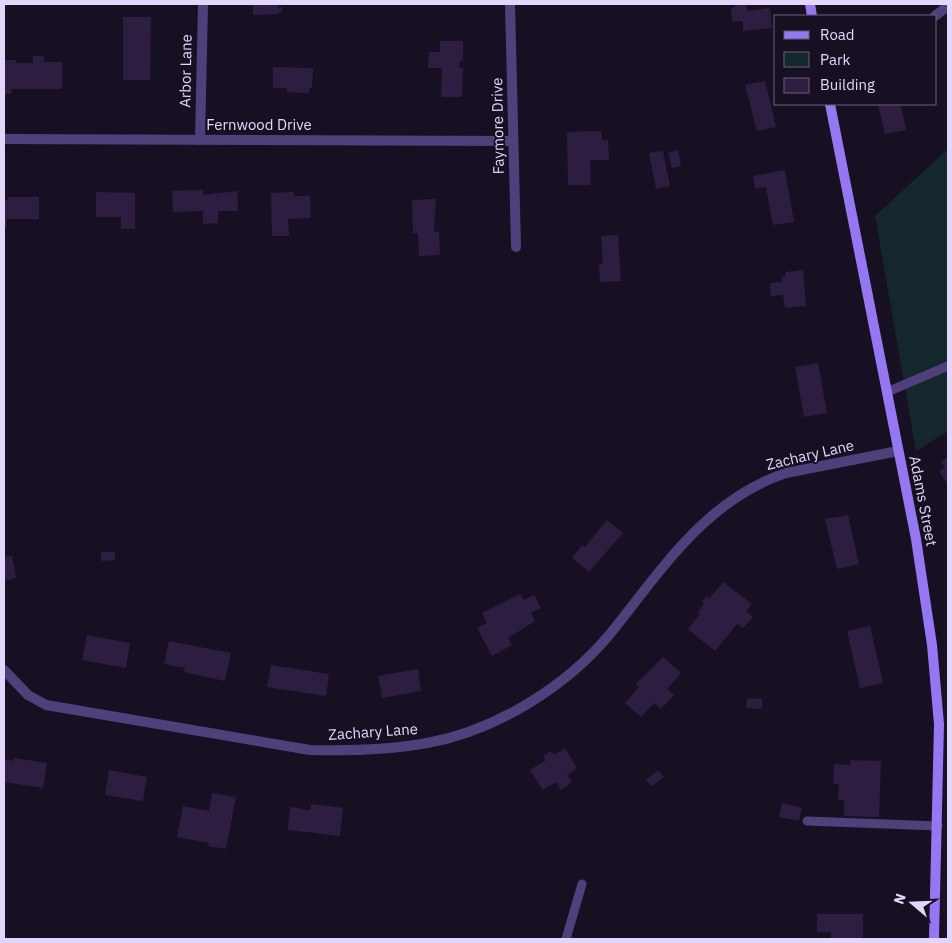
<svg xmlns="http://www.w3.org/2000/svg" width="952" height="943" font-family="'IBM Plex Sans',sans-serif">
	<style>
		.green { fill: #14272c }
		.building { fill: #2d1e41 }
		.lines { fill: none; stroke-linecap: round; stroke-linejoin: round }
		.lane { stroke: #4f407c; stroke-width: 9 }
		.street { stroke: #4f407c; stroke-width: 10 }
		.secondary { stroke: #9477f1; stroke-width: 10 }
		.labels { text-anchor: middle; stroke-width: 4; stroke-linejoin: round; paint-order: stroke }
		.street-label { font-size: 15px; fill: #e2d6fb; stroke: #171022 }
	</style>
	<rect width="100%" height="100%" fill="#171022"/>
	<polygon class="green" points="948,149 948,431 916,451 875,216"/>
	<g class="building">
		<polygon points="253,4 278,4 278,8 282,7 282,12 279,12 278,14 253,15"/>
		<polygon points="734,4 746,4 747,11 770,8 772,28 743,31 743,21 732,22 731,8 735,7"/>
		<polygon points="123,17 151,17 150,80 123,80"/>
		<polygon points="440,41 463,41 463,61 460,61 459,68 463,68 462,97 441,97 442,68 428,68 429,52 440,52"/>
		<polygon points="33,56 44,56 44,62 62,62 62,89 11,89 11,94 4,94 4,60 16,60 16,63 33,63"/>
		<polygon points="273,67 313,68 312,88 309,88 309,93 287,92 287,88 273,88"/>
		<polygon points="765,81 776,127 757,131 745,85"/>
		<polygon points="878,104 901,104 906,130 885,134"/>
		<polygon points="601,131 602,140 608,140 609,160 590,160 591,185 568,185 567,132"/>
		<polygon points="678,150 681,166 672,168 668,152"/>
		<polygon points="663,151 670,186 656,189 649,153"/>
		<polygon points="785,170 794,222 773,225 766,187 755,189 753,176"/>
		<polygon points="203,190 203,195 237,191 238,211 218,211 218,223 203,224 203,211 173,212 172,191"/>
		<polygon points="96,192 135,193 135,229 121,229 121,217 96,217"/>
		<polygon points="294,192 294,196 310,196 311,218 288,219 289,236 272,236 271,193"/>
		<polygon points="8,197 39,197 39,219 7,219 7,227 4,227 4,200 8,200"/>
		<polygon points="436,199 434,232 439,232 440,255 419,256 418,233 413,233 412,200"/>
		<polygon points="618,235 621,281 600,282 599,264 603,264 601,236"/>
		<polygon points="803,270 806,306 785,308 783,295 771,296 770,283 782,282 782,277 786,276 785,272"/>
		<polygon points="818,363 827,413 804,417 795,367"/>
		<polygon points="948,457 948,485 939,471 945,467 941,462"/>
		<polygon points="848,515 859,564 837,569 825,519"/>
		<polygon points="607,520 623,533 589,572 572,558 582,545 585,547"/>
		<polygon points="101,552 115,552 115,560 101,561"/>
		<polygon points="12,556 16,578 4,581 4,557"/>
		<polygon points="723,582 752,604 746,611 753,617 743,628 737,624 715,651 688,629 700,614 698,612 704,604 702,602 707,596 709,599"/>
		<polygon points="520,594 524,600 534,595 541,608 531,613 535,621 508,638 512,645 492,656 477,628 487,623 482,613"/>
		<polygon points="870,626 883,683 860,688 847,631"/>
		<polygon points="87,635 130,643 126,668 82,660"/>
		<polygon points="169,641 231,653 225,681 184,672 185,668 164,664"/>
		<polygon points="663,657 681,673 667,689 674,695 661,709 654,703 641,717 625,703 639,687 636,684"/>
		<polygon points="271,665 329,674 326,696 267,687"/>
		<polygon points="418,669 421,691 382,698 378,676"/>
		<polygon points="747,698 762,699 762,709 746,708"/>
		<polygon points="565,748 577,768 567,775 572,782 561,790 556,782 543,790 530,770 546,760 543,756 551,751 554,755"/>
		<polygon points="14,758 47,763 43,788 4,782 4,759 13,761"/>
		<polygon points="850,760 881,761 879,817 844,816 844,800 838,800 839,784 833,784 834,764 850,765"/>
		<polygon points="109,770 147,777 143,801 105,795"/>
		<polygon points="658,770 664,777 652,786 646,780"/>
		<polygon points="212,793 236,797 226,849 209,846 209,843 177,837 183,806 209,811"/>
		<polygon points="782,803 802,808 799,821 779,817"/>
		<polygon points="311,804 343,808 340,836 288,830 290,807 310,810"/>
		<polygon points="817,914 863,914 863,939 831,939 831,932 817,932"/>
	</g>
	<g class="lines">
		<g class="lane">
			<polyline points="887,392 948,366"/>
			<polyline points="807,821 938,826"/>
			<polyline points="566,939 582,884"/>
		</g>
		<g class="street">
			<polyline points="510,4 516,247"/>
			<polyline points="935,16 948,6"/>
			<polyline points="4,139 513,141"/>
			<polyline points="200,140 203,4"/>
			<path d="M 4,670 L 28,695 L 46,705 L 310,750 C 350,751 388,750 427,743 C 495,731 566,687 610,634 C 661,571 705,500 786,473 L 898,451"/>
		</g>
		<g class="secondary">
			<polyline points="810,4 812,16"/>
			<polyline points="830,104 916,539 932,645 939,724 934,939"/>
		</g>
	</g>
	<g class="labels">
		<g class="street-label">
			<text transform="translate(186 71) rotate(-89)" y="5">Arbor Lane</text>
			<text x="259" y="130">Fernwood Drive</text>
			<text transform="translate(498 126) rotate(-91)" y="5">Faymore Drive</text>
			<text transform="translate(810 455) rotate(-13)" y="5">Zachary Lane</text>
			<text transform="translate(923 501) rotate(79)" y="5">Adams Street</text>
			<text transform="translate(373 732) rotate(-4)" y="5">Zachary Lane</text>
		</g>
	</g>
	<rect width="952" height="943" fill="none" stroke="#e2d6fb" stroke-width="10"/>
	<rect x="774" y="15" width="162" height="90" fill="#171022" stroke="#685f79"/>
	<rect x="784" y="31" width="25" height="8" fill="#9477f1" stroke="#685f79"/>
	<text x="820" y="40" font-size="15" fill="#e2d6fb">Road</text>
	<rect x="784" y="52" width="25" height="15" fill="#14272c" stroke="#685f79"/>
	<text x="820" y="65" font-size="15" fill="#e2d6fb">Park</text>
	<rect x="784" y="78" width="25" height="15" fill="#2d1e41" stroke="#685f79"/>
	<text x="820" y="90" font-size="15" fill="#e2d6fb">Building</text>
	<g transform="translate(912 903) rotate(289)" stroke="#171022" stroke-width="4" paint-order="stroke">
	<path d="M0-4L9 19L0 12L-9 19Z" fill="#e2d6fb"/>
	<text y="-8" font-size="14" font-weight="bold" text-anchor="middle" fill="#e2d6fb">N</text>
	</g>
</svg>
